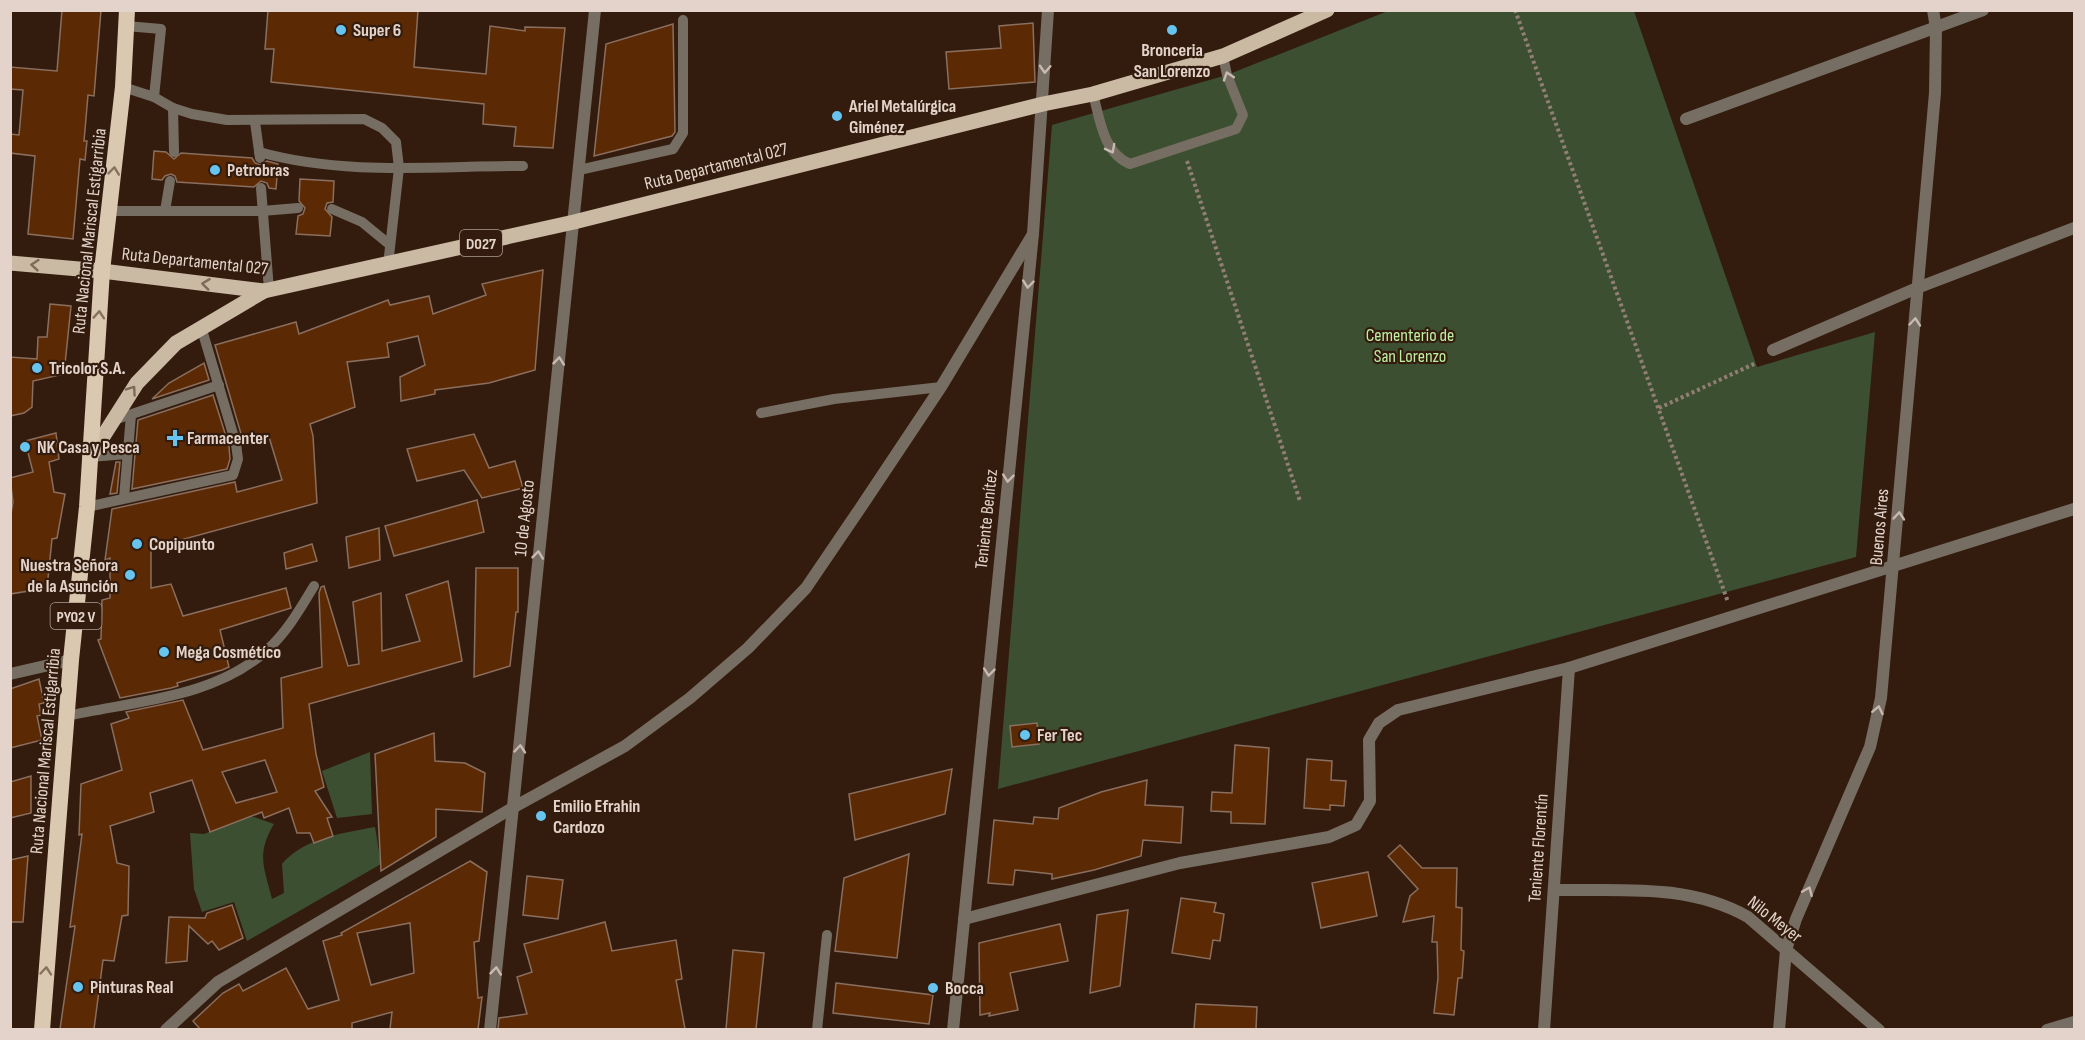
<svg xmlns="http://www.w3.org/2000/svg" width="2085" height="1040" font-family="'Sofia Sans Condensed',sans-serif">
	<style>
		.green { fill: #3c5031 }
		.building { fill: #5b2a05; stroke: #8a6e5e; stroke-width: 1.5; fill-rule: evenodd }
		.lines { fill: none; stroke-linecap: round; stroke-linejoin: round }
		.path { stroke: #927f74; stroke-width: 4; stroke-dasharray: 3 3; stroke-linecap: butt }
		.service { stroke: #766e63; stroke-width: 10 }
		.minor { stroke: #766e63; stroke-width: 12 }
		.tertiary { stroke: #766e63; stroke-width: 12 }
		.primary { stroke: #cab9a3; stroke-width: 15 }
		.trunk { stroke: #dbc8b0; stroke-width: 16 }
		.oneway { stroke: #c8bab0 }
		.oneway2 { stroke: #87725f }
		.oneway3 { stroke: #7e6a58 }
		.poi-dot { fill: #66c4ef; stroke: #331c0e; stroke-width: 2 }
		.labels { text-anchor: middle; stroke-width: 4.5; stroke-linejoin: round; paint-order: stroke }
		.shield { fill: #331c0e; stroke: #ae9c92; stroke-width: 1.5 }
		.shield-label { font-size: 16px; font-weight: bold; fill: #e3d3ca }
		.poi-label { font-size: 18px; font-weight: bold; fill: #e3d3ca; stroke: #331c0e; text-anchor: start }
		.street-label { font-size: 18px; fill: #e3d3ca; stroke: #331c0e }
		.park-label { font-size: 18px; fill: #bdefa2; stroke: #331c0e }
	</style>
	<rect width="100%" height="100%" fill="#331c0e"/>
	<g class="green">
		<polygon points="1388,11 1634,11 1757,367 1875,332 1856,557 998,789 1052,125 1227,75"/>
		<polygon points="370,752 372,814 337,818 322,771"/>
		<path d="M 251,816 L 274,824 C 256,854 264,867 272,899 L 284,893 L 282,864 C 304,838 343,833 375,827 L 381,864 L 247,941 L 234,902 L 202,912 L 194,889 L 190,833 L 204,834 Z"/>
	</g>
	<g class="building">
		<polygon points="62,10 101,10 94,96 88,95 84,141 87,141 85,160 80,159 73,239 28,234 35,156 10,153 10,134 19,135 23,90 10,89 10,67 57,71"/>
		<polygon points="268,10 418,10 414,67 486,74 490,26 525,31 525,27 565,28 553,148 514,146 516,127 483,124 484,104 271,82 274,49 265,49"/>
		<polygon points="1033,23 1035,82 949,89 946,52 1001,48 999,26"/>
		<polygon points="673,24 675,132 672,136 594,156 606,44"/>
		<polygon points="154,151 166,152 174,159 181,153 252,158 255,163 260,165 267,161 278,164 276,189 269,188 267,183 261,181 254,187 177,182 175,176 171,174 165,176 162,180 152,179"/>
		<polygon points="300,179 334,181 333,202 327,203 325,209 332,217 330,236 296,234 298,216 303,214 305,208 299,201"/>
		<polygon points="543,270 535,370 489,383 435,390 435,394 401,401 400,377 425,365 418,336 387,343 389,357 347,362 355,407 310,424 313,436 317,503 151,548 151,588 171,584 183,616 286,588 291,608 220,630 229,667 222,670 177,683 178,686 171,688 120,698 98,640 101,639 102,600 110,598 110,558 105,560 112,509 235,482 237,492 282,480 269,437 244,444 215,345 296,322 299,334 388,300 390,305 429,296 433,314 486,295 482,284"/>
		<polygon points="50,304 71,306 64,374 33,381 32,407 24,413 10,416 10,357 37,359 38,337 47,337"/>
		<polygon points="204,363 209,380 152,399 169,383"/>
		<polygon points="213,395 229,446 230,459 227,469 132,489 138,420"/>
		<polygon points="56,433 59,459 49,462 54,492 65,494 57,538 52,539 47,588 10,594 10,519 13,502 10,478 33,472 25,441"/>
		<polygon points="474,434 489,468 515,461 523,488 482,498 464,470 417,481 407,449"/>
		<polygon points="116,462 120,462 117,493 110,494"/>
		<polygon points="477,500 484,532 394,556 385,526"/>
		<polygon points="379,528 380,560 349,568 346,537"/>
		<polygon points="312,544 317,561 286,569 284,553"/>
		<polygon points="476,568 518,568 518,612 516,612 510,666 474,677"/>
		<path d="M 448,581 L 462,661 L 309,704 L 316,754 L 324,787 L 315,791 L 332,817 L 327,818 L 333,836 L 314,843 L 310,833 L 297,833 L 289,808 L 264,818 L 262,812 L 210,832 L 192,780 L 150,793 L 154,812 L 110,826 L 117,863 L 129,866 L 128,915 L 122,916 L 114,961 L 103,960 L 94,1029 L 60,1029 L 75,926 L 70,927 L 82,834 L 79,835 L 81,784 L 122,770 L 111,724 L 129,718 L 126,712 L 183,700 L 203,750 L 283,728 L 281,678 L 322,667 L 319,593 L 321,587 L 324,586 L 348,666 L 359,664 L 353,602 L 381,593 L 382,651 L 420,641 L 406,595 ZM 265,760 L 277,792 L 236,803 L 222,772 Z"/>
		<polygon points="39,679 44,703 39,704 41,715 37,716 42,740 10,748 10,689"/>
		<polygon points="1037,723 1039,744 1012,747 1010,726"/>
		<polygon points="434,733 435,761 465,763 485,773 482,812 436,809 436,837 381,871 375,754"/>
		<polygon points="1235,745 1269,748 1265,824 1231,823 1231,812 1211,811 1212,792 1232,793"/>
		<polygon points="1307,759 1332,761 1331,780 1346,781 1344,806 1330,805 1330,810 1304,808"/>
		<polygon points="952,769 945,814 855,840 849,794"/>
		<polygon points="31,776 31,813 10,818 10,782"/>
		<polygon points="1147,780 1145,805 1183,807 1181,843 1143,840 1141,856 1094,870 1052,879 1052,874 1015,870 1013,885 988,883 994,820 1033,824 1034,817 1058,819 1059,808 1101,792"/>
		<polygon points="1400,845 1422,868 1457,868 1456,907 1462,908 1461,950 1464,951 1462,978 1458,978 1454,1015 1434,1013 1438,978 1437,942 1432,942 1434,916 1403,922 1410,896 1418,889 1388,856"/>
		<polygon points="909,854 897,958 835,951 844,878"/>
		<polygon points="28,856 23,922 10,922 10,860"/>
		<path d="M 470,861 L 487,872 L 479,941 L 474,942 L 478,998 L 482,997 L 478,1029 L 390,1029 L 392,1012 L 352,1023 L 352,1029 L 200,1029 L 193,1021 L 223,993 L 239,984 L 243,991 L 286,968 L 308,1009 L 339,1000 L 323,941 L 342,935 L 341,933 ZM 410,923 L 414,973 L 371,985 L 357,933 Z"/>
		<polygon points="1368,872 1377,916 1321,928 1312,883"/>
		<polygon points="527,876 563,880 558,919 523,915"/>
		<polygon points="1181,898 1216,903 1214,912 1224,914 1220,941 1213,940 1210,959 1172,953"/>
		<polygon points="232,905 243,938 219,950 212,941 208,944 189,926 187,961 166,963 169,917 205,918 207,913"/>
		<polygon points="1128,910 1120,986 1090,993 1097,915"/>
		<polygon points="605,922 612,951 676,940 682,979 676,980 685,1029 498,1029 499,1018 527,1014 517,977 532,972 524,944"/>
		<polygon points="1060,924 1068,961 1010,973 1018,1010 989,1016 990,1013 980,1015 979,943"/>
		<polygon points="733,950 764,953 756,1029 726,1029"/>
		<polygon points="836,983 933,995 929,1024 833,1013"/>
		<polygon points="1196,1004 1257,1007 1256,1029 1194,1029"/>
	</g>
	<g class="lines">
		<g class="path">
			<polyline points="1515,10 1728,602"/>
			<polyline points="1187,161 1300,501"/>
			<polyline points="1659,408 1756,363"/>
		</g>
		<g class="service">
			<polyline points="126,26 161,29 154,97"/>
			<polyline points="123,87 154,97 173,108 192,114 227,120 364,119 382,128 396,142 399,168 388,265"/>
			<path d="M 1093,94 C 1100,119 1103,153 1130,164 L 1236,129 L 1243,115 L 1227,75 L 1223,56"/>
			<polyline points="173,108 174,152"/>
			<polyline points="255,122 260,158"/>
			<path d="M 259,152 C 345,176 435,166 523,166"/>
			<polyline points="579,170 673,149 683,133 683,20"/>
			<polyline points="261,188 269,290"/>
			<polyline points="332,209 362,222 390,245"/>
			<polyline points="109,211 262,211 298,208"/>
			<polyline points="165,211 170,181"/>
			<polyline points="761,413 834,399 941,387"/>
			<polyline points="111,421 219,385"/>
			<polyline points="90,457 127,454"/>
			<polyline points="124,498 131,415"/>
			<polyline points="87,507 233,475 238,459 236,444 202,330"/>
			<path d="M 67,716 C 134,701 215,698 267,650 C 287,632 300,609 314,586"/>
			<polyline points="817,1030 827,935"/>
		</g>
		<g class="minor">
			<polyline points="1686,119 1983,10"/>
			<polyline points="1773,350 1917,288 2074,228"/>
			<polyline points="10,674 71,660"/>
			<path d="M 1554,890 C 1621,891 1688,883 1748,917 L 1879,1030"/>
			<polyline points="964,919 1180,863 1329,837 1356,825 1370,801 1369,740 1379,723 1398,710 1569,668 2074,509"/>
			<polyline points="166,1030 218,982 514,807 625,746 690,698 748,648 806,588 859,510 941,387 1033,234"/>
			<polyline points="490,1030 595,10"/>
			<polyline points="953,1030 1033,234 1048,10"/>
			<polyline points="1544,1030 1569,668"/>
			<polyline points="2047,1030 2074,1022"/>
		</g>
		<polyline class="tertiary" points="1779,1030 1786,950 1796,919 1870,747 1881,698 1935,93 1936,28 1933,10"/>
		<g class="primary">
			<polyline points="10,263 102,271 264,291 574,222 1043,104 1093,94 1223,56 1327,10"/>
			<polyline points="90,457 137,383 176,343 264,291"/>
		</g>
		<polyline class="trunk" points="42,1030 71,660 87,507 102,271 123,87 127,10"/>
	</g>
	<defs><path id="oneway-chevron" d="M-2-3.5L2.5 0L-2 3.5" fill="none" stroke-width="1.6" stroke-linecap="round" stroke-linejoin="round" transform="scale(1.5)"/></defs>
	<g class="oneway">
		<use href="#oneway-chevron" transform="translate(1045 69) rotate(93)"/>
		<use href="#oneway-chevron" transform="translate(1228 76) rotate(-108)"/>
		<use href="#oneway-chevron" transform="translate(1111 149) rotate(62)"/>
		<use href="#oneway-chevron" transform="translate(1028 284) rotate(96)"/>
		<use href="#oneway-chevron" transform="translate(1915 322) rotate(-85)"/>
		<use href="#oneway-chevron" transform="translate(559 361) rotate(-84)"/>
		<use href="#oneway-chevron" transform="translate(1008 478) rotate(96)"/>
		<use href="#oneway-chevron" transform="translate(1899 516) rotate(-85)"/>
		<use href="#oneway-chevron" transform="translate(538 555) rotate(-84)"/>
		<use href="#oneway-chevron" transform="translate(989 672) rotate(96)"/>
		<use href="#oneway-chevron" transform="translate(1878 710) rotate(-78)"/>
		<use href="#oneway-chevron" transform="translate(520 749) rotate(-85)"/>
		<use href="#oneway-chevron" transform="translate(1808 891) rotate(-67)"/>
		<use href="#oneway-chevron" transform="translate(496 971) rotate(-84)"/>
	</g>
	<g class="oneway2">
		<use href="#oneway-chevron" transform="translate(114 171) rotate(-84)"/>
		<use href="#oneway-chevron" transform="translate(99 315) rotate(-86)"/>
		<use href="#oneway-chevron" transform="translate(46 971) rotate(-85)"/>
	</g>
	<g class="oneway3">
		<use href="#oneway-chevron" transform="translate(35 265) rotate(-175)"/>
		<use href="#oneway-chevron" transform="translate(206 284) rotate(-173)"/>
		<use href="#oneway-chevron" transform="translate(132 390) rotate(-55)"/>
	</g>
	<g class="poi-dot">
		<circle cx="341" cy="30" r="6"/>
		<circle cx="1172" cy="30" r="6"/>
		<circle cx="837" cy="116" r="6"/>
		<circle cx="215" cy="170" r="6"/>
		<circle cx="37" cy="368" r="6"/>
		<path d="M172 429h6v6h6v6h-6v6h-6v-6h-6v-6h6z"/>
		<circle cx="25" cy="447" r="6"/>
		<circle cx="137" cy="544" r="6"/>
		<circle cx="130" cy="575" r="6"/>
		<circle cx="164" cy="652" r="6"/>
		<circle cx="1025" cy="735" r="6"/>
		<circle cx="541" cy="816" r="6"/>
		<circle cx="78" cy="987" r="6"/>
		<circle cx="933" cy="988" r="6"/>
	</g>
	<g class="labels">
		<g class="shield">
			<rect x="460" y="230" width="42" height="26" rx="4.5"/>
			<rect x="50.5" y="603" width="51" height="26" rx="4.5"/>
		</g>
		<g class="shield-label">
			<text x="481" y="249">D027</text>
			<text x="76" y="622">PY02 V</text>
		</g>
		<g class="poi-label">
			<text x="353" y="36">Super 6</text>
			<text x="1172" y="56" text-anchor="middle">Bronceria<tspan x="1172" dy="21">San Lorenzo</tspan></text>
			<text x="849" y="112">Ariel Metalúrgica<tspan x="849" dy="21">Giménez</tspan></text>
			<text x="227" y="176">Petrobras</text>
			<text x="49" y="374">Tricolor S.A.</text>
			<text x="187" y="444">Farmacenter</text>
			<text x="37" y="453">NK Casa y Pesca</text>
			<text x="149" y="550">Copipunto</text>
			<text x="118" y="571" text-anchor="end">Nuestra Señora<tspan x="118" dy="21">de la Asunción</tspan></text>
			<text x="176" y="658">Mega Cosmétíco</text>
			<text x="1037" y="741">Fer Tec</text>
			<text x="553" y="812">Emilio Efrahin<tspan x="553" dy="21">Cardozo</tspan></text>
			<text x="90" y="993">Pinturas Real</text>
			<text x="945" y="994">Bocca</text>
		</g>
		<g class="street-label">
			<text transform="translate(716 166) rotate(-14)" y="6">Ruta Departamental 027</text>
			<text transform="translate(89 231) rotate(-84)" y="6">Ruta Nacional Mariscal Estigarribia</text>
			<text transform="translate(195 261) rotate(6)" y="6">Ruta Departamental 027</text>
			<text transform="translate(524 518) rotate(-84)" y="6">10 de Agosto</text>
			<text transform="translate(986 519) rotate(-84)" y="6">Teniente Benítez</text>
			<text transform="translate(1879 527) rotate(-85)" y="6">Buenos Aires</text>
			<text transform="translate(45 751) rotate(-85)" y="6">Ruta Nacional Mariscal Estigarribia</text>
			<text transform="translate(1538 848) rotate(-86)" y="6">Teniente Florentín</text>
			<text transform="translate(1775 919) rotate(38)" y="6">Nilo Meyer</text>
		</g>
		<g class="park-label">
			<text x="1410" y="341">Cementerio de<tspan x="1410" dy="21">San Lorenzo</tspan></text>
		</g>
	</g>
	<rect width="2085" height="1040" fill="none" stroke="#e3d3ca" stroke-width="24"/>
</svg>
